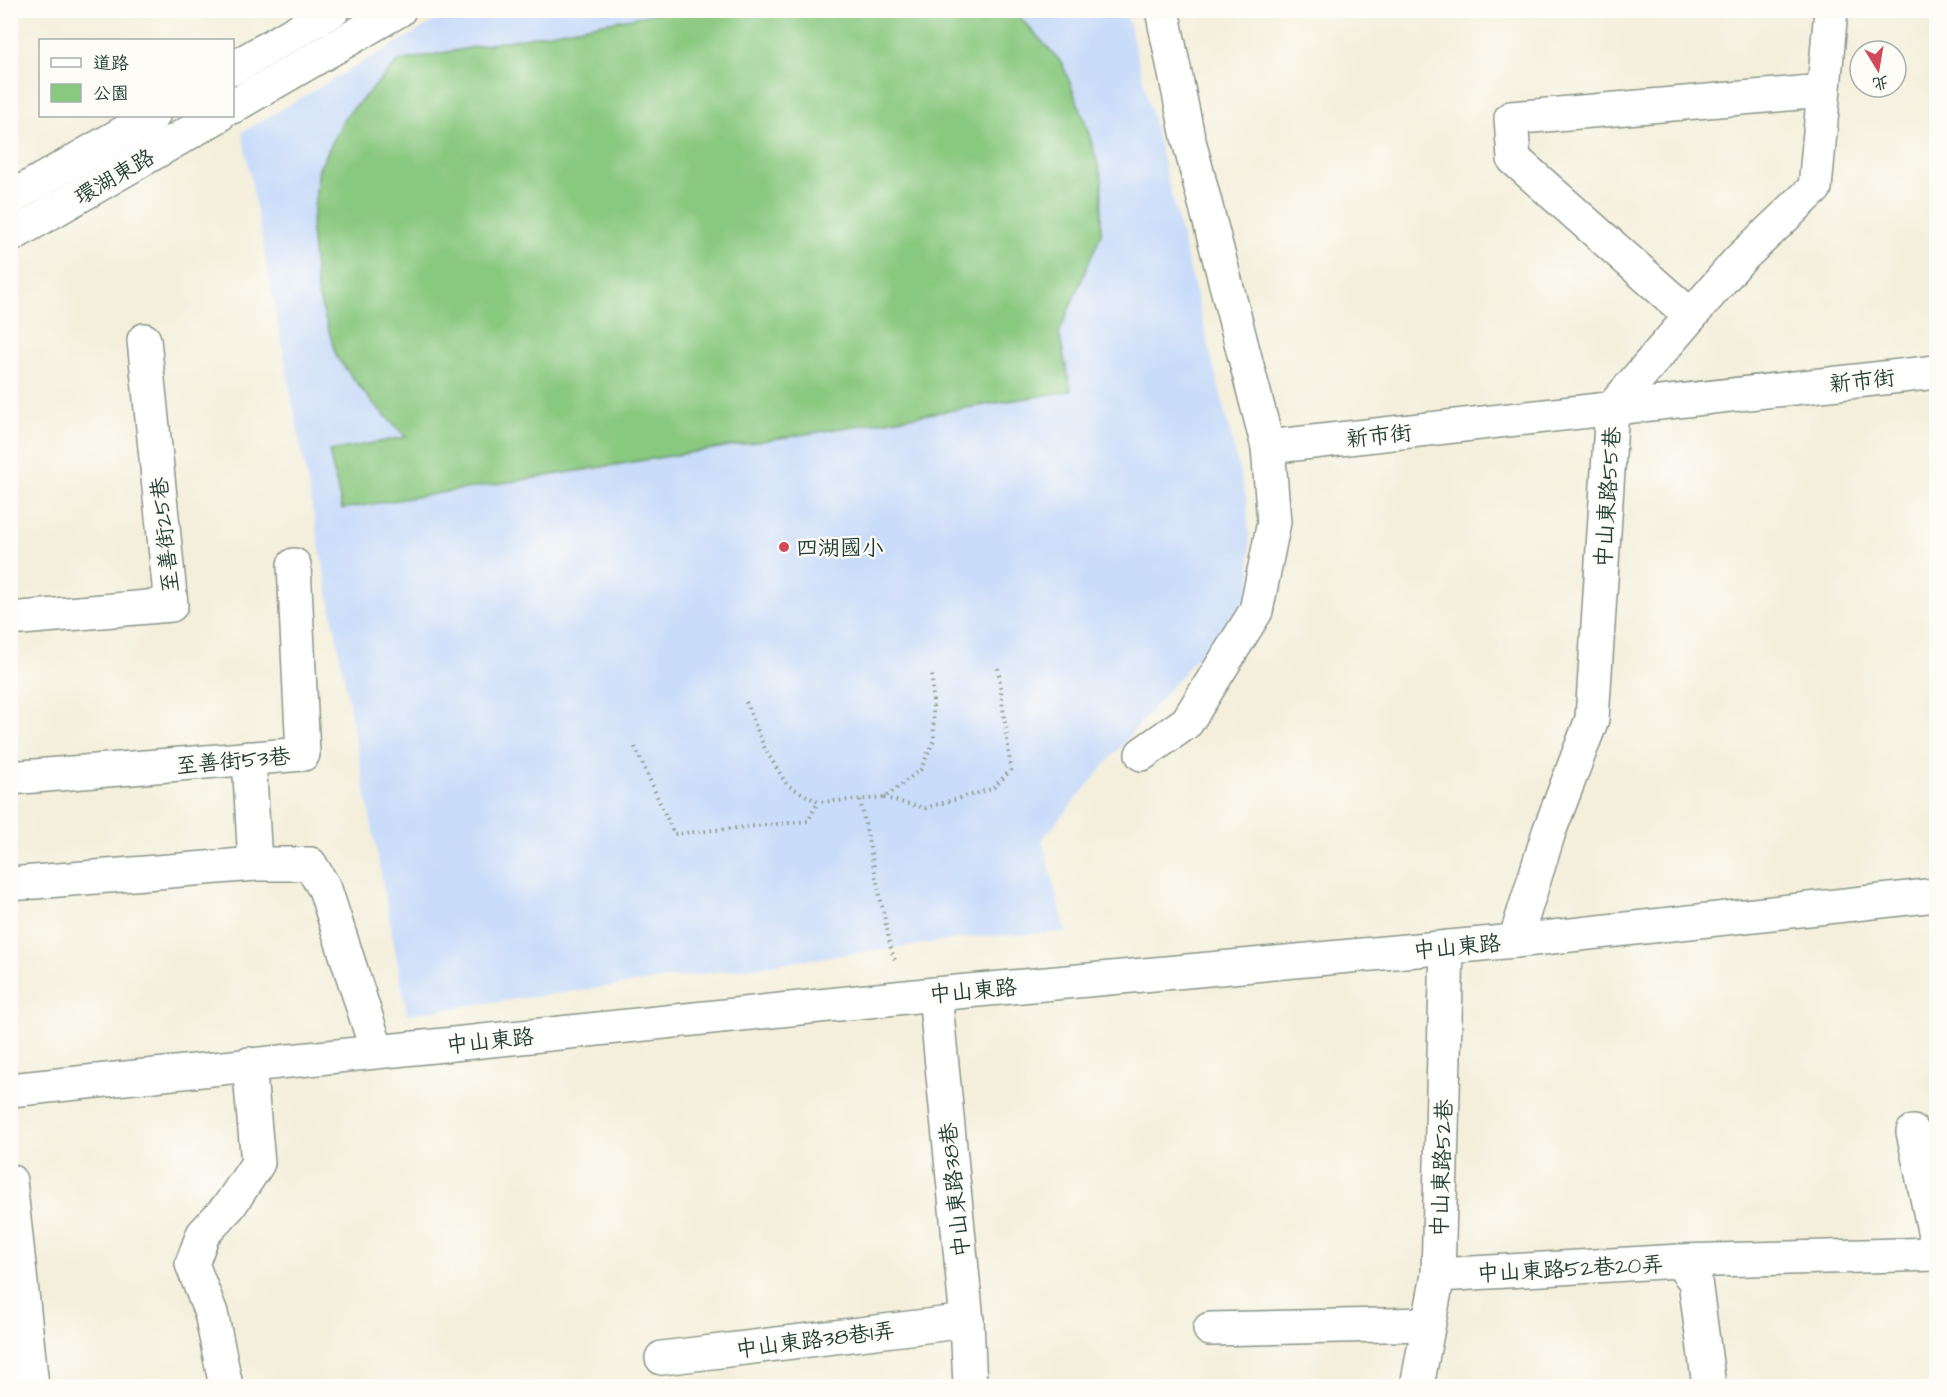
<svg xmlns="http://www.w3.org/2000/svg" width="1947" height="1397" font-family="'Architects Daughter','LXGW WenKai TC',sans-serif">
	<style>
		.built { fill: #c9dcf9 }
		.green { fill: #89c87f; stroke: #54825a; stroke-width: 1.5 }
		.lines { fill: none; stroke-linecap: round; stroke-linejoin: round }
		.minor-casing { stroke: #8a9688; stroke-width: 36 }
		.path { stroke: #8a9688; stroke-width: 4; stroke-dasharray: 1.5 4.5; stroke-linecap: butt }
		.minor { stroke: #fff; stroke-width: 33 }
		.poi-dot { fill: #d1495b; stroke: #fdfcf7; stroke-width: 2 }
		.labels { text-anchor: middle; stroke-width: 4.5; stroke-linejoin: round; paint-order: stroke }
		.street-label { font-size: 22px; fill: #1f3d34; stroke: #fdfcf7 }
		.poi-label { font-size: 22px; fill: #1f3d34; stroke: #fdfcf7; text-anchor: start }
	</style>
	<rect width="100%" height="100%" fill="#fdfcf7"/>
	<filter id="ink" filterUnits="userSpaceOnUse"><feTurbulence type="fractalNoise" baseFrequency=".0167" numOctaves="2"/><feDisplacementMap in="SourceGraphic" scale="12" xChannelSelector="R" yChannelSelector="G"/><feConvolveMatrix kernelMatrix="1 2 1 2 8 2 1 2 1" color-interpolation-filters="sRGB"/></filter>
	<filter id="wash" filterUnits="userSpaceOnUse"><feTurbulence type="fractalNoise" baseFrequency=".008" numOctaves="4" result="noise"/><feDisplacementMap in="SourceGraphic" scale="24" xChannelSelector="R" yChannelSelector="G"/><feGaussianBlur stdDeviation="1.35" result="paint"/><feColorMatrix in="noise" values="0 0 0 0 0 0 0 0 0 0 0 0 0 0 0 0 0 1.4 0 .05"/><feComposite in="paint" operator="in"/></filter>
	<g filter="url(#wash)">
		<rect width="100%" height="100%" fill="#f4efdb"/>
		<polygon class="built" points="452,11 1126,11 1247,501 1252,592 1042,839 1066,932 974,937 407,1014 242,132"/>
		<polygon class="green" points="674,10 1014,11 1062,63 1085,121 1102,178 1101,234 1059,333 1071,391 342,509 329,451 406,437 371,401 337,358 317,291 311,230 319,169 345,117 399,61"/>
	</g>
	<g filter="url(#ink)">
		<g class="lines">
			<g class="minor-casing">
				<g id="minor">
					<polyline points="1162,10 1188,137 1268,447 1936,372"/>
					<polyline points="232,69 333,10"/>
					<polyline points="232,107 399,10"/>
					<polyline points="10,198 153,116"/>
					<polyline points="10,236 218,116"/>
					<polyline points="1691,316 1514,159 1511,118 1823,91"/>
					<polyline points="10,619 171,605 144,340"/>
					<polyline points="1142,754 1187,722 1256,611 1274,522 1268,447"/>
					<polyline points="249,758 255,864"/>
					<polyline points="10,778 303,754 294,565"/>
					<polyline points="10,884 255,864 310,864 325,889 377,1051"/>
					<polyline points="1515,941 1549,832 1592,719 1612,408 1738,261 1815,188 1831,10"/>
					<polyline points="935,994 967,1321 970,1386"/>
					<polyline points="10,1090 935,994 1515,941 1936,895"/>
					<polyline points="1913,1132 1936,1240"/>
					<polyline points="10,1181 32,1386"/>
					<polyline points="1679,1261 1936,1254"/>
					<polyline points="1438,1275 1679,1261 1695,1281 1709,1386"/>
					<polyline points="1210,1329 1428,1324"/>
					<polyline points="662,1358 967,1321"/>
					<polyline points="226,1386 211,1313 192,1264 203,1234 230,1205 258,1163 249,1064"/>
					<polyline points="1417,1386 1438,1275 1447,947"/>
				</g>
			</g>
			<g class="path">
				<polyline points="746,702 765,749 787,785 818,802 884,798 921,769 934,740 932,675"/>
				<polyline points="635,747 674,834 808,821 818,802"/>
				<polyline points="884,798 925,808 992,789 1011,770 998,668"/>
				<polyline points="860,800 891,949 896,963"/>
			</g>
			<use href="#minor" class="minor"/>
		</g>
	</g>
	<circle class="poi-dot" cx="784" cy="547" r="6"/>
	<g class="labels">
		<g class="street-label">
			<text transform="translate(114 176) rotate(-30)" y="8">環湖東路</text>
			<text transform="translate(1862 380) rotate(-6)" y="8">新市街</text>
			<text transform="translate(1379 435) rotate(-6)" y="8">新市街</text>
			<text transform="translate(1607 497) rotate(-86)" y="8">中山東路55巷</text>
			<text transform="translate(164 535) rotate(-96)" y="8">至善街25巷</text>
			<text transform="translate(233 760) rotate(-5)" y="8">至善街53巷</text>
			<text transform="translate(1457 946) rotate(-5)" y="8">中山東路</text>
			<text transform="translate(973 990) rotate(-5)" y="8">中山東路</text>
			<text transform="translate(490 1040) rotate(-6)" y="8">中山東路</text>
			<text transform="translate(1441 1168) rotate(-88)" y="8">中山東路52巷</text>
			<text transform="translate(954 1190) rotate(-96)" y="8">中山東路38巷</text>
			<text transform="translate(1570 1268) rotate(-3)" y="8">中山東路52巷20弄</text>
			<text transform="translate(815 1339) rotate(-7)" y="8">中山東路38巷1弄</text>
		</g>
		<g class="poi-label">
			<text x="796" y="555">四湖國小</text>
		</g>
	</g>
	<rect width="1947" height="1397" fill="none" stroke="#fdfcf7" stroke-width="36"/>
	<rect x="39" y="39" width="195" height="78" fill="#fdfcf7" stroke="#a4b0a9" stroke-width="1.5"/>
	<rect x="51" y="58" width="30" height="9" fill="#ffffff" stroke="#a4b0a9" stroke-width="1.5"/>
	<text x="93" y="69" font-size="18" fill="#1f3d34">道路</text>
	<rect x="51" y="84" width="30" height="18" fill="#89c87f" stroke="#a4b0a9" stroke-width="1.5"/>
	<text x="93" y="99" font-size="18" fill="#1f3d34">公園</text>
	<g transform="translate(1878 69) rotate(169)"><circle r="28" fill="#fdfcf7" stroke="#a4b0a9" stroke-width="1.5"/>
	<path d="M0-4.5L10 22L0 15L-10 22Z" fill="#d1495b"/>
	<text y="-9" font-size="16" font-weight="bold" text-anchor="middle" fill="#1f3d34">北</text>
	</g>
</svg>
